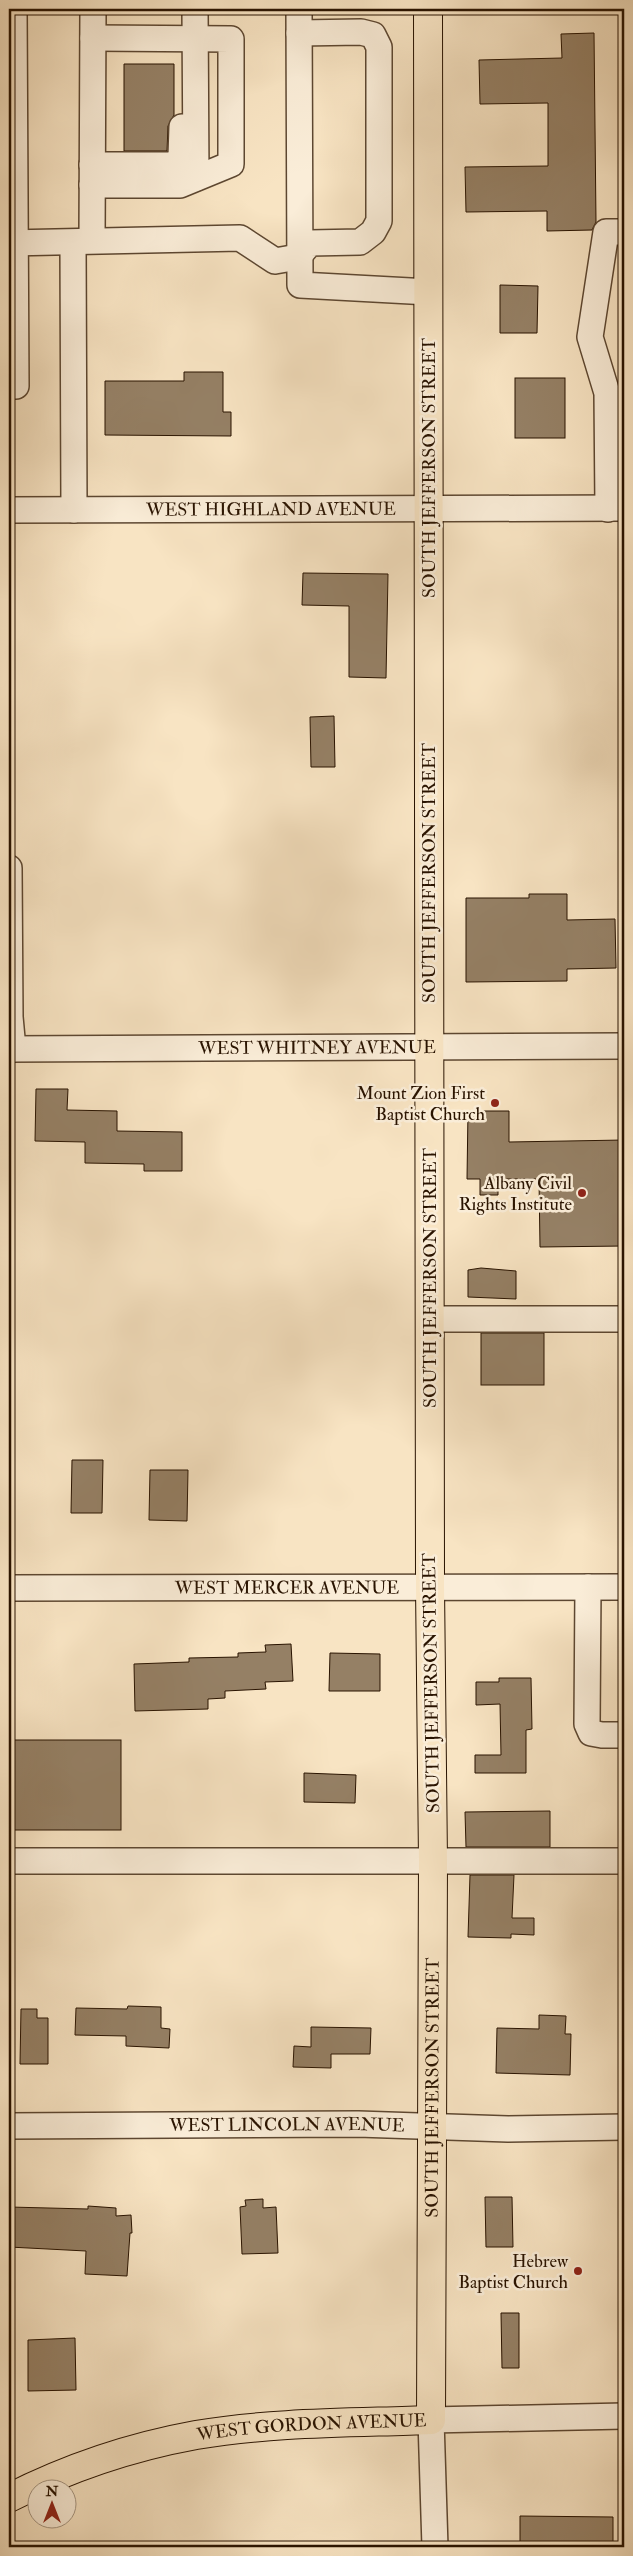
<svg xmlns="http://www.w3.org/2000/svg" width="633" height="2556" font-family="'IM FELL Double Pica',serif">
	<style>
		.building { fill: #958065; stroke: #291300 }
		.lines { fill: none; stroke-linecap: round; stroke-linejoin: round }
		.minor-casing { stroke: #5d4731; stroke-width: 28 }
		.major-casing { stroke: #291300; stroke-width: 30 }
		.minor { stroke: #faedd8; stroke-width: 25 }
		.major { stroke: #f8e4c3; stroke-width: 28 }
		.poi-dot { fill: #8f2418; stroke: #faedd8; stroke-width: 2 }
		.labels { text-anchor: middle; stroke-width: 5; stroke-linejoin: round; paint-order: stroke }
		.street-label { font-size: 18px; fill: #291300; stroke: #faedd8 }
		.poi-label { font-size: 18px; fill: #291300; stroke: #faedd8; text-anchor: end }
	</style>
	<rect width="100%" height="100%" fill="#f8e4c3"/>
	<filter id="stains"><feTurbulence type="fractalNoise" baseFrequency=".004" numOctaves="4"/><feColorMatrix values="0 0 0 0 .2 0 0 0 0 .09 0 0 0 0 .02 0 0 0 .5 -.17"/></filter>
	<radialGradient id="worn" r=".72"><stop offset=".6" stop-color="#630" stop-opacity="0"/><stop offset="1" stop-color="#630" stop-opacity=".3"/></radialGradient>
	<g class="building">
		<polygon points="594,33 596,222 592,230 547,231 547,211 466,212 465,167 548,166 548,103 480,104 479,60 562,58 561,34"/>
		<polygon points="124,64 174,64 174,115 168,126 167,151 124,151"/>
		<polygon points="500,285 538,286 537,333 500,333"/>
		<polygon points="184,372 223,372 223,412 231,412 231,436 105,435 105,381 184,381"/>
		<rect x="515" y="378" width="50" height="60"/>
		<polygon points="303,573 388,574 386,678 349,677 349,606 302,605"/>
		<polygon points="334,716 335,767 311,767 310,717"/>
		<polygon points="529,894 567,894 567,920 615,919 616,968 567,969 567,981 466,982 466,898 529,898"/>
		<polygon points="36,1089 68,1089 67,1110 117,1111 117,1131 182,1132 182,1171 144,1171 144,1164 85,1163 85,1142 35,1141"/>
		<polygon points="468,1111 509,1111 509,1142 624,1140 624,1246 540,1247 539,1179 498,1179 498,1195 480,1195 480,1179 467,1179"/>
		<polygon points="481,1268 516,1271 516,1299 468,1297 468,1270"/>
		<rect x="481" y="1333" width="63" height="52"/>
		<polygon points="72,1460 103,1460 102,1513 71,1513"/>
		<polygon points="150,1470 188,1470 187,1521 149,1520"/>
		<polygon points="291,1644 293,1681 265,1682 266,1689 225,1691 225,1698 208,1699 208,1709 135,1711 134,1664 189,1662 189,1658 238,1657 238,1653 266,1652 265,1645"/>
		<polygon points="330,1653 380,1654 380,1691 329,1691"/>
		<polygon points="499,1678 531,1678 532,1729 526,1730 526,1773 475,1773 475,1755 501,1755 500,1704 476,1705 476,1682 499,1682"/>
		<rect x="9" y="1740" width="112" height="90"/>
		<polygon points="304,1773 356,1775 355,1803 304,1802"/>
		<polygon points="550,1811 550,1847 466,1847 465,1812"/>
		<polygon points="470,1875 514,1875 512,1918 534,1918 534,1935 511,1934 511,1938 468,1937"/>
		<polygon points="128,2006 161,2007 161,2028 170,2029 169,2048 126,2046 126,2036 75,2035 76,2008 127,2009"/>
		<polygon points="21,2009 37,2009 37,2018 48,2018 48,2064 20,2064"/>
		<polygon points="539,2015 566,2016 565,2034 571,2034 570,2075 496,2073 497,2028 539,2029"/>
		<polygon points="311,2027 371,2028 370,2054 331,2054 331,2068 293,2067 294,2046 311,2047"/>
		<polygon points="485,2197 512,2197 513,2247 486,2247"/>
		<polygon points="263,2199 263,2208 276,2207 278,2253 242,2254 240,2207 246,2206 245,2200"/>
		<polygon points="88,2206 116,2208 116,2216 131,2215 132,2233 130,2233 127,2276 85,2274 86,2251 9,2247 9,2207 88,2209"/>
		<polygon points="501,2313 519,2313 519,2368 502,2368"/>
		<polygon points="75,2338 76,2390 28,2391 28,2340"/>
		<polygon points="520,2516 613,2517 613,2547 520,2547"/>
	</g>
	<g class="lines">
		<g class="minor-casing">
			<g id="minor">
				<polyline points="195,9 196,178"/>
				<polyline points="299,9 300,285 429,292"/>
				<polyline points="92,165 175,165 181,156 182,127"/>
				<polyline points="92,185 180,185 231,164 231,39 93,38"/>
				<polyline points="92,240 93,9"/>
				<polyline points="9,243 240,238 275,261 298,257 310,243 360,242 373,232 379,221 379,47 373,35 361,32 299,33"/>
				<polyline points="73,243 74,510"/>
				<polyline points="9,386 16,386 14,9"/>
				<polyline points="608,509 607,393 590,337 606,232 624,232"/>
				<path id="s1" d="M 9,510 L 624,508"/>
				<polyline points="9,868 10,1017 13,1049"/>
				<path id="s2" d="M 9,1049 L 624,1046"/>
				<polyline points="430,1319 624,1319"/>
				<polyline points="588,1587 587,1724 591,1733 602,1735 624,1735"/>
				<path id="s3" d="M 9,1588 L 624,1587"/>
				<polyline points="9,1861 624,1861"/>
				<path id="s4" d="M 9,2126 L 358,2124 L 508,2129 L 624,2127"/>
				<polyline points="435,2547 431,2420 624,2416"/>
			</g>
		</g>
		<g class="major-casing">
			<g id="major">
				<path id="s5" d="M 9,2498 C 68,2468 130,2447 196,2435 C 273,2422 353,2423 431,2420 L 433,1861 L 430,1586 L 428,9"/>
			</g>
		</g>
		<use href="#minor" class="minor"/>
		<use href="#major" class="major"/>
	</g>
	<g class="poi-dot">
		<circle cx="495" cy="1103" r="5"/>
		<circle cx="582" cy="1193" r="5"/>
		<circle cx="578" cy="2271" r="5"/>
	</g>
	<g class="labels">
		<g class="street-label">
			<text transform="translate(429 468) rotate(-90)" y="6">SOUTH JEFFERSON STREET</text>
			<text dy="6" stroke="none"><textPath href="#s1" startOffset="262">WEST HIGHLAND AVENUE</textPath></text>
			<text transform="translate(429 873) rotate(-90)" y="6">SOUTH JEFFERSON STREET</text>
			<text dy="6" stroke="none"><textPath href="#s2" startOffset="308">WEST WHITNEY AVENUE</textPath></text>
			<text transform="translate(430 1278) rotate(-90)" y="6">SOUTH JEFFERSON STREET</text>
			<text dy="6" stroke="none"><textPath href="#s3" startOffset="278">WEST MERCER AVENUE</textPath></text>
			<text transform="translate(431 1683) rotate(-91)" y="6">SOUTH JEFFERSON STREET</text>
			<text dy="6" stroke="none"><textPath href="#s5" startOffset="766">SOUTH JEFFERSON STREET</textPath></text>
			<text dy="6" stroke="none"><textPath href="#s4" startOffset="278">WEST LINCOLN AVENUE</textPath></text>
			<text dy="6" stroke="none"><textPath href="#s5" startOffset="314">WEST GORDON AVENUE</textPath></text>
		</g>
		<g class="poi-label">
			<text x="485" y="1099">Mount Zion First<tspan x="485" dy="21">Baptist Church</tspan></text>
			<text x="572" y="1189">Albany Civil<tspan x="572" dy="21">Rights Institute</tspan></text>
			<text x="568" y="2267">Hebrew<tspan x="568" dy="21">Baptist Church</tspan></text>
		</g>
	</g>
	<rect width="633" height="2556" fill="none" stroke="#f8e4c3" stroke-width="30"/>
	<rect x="10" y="10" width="613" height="2536" fill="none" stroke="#291300" stroke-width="2.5"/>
	<rect x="15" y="15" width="603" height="2526" fill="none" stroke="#291300"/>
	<g transform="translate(52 2504)"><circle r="24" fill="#faedd8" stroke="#a69682"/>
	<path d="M0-4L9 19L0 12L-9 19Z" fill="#8f2418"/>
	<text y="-8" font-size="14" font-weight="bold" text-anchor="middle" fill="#291300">N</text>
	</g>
	<rect width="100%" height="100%" filter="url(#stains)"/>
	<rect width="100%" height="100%" fill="url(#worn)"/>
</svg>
